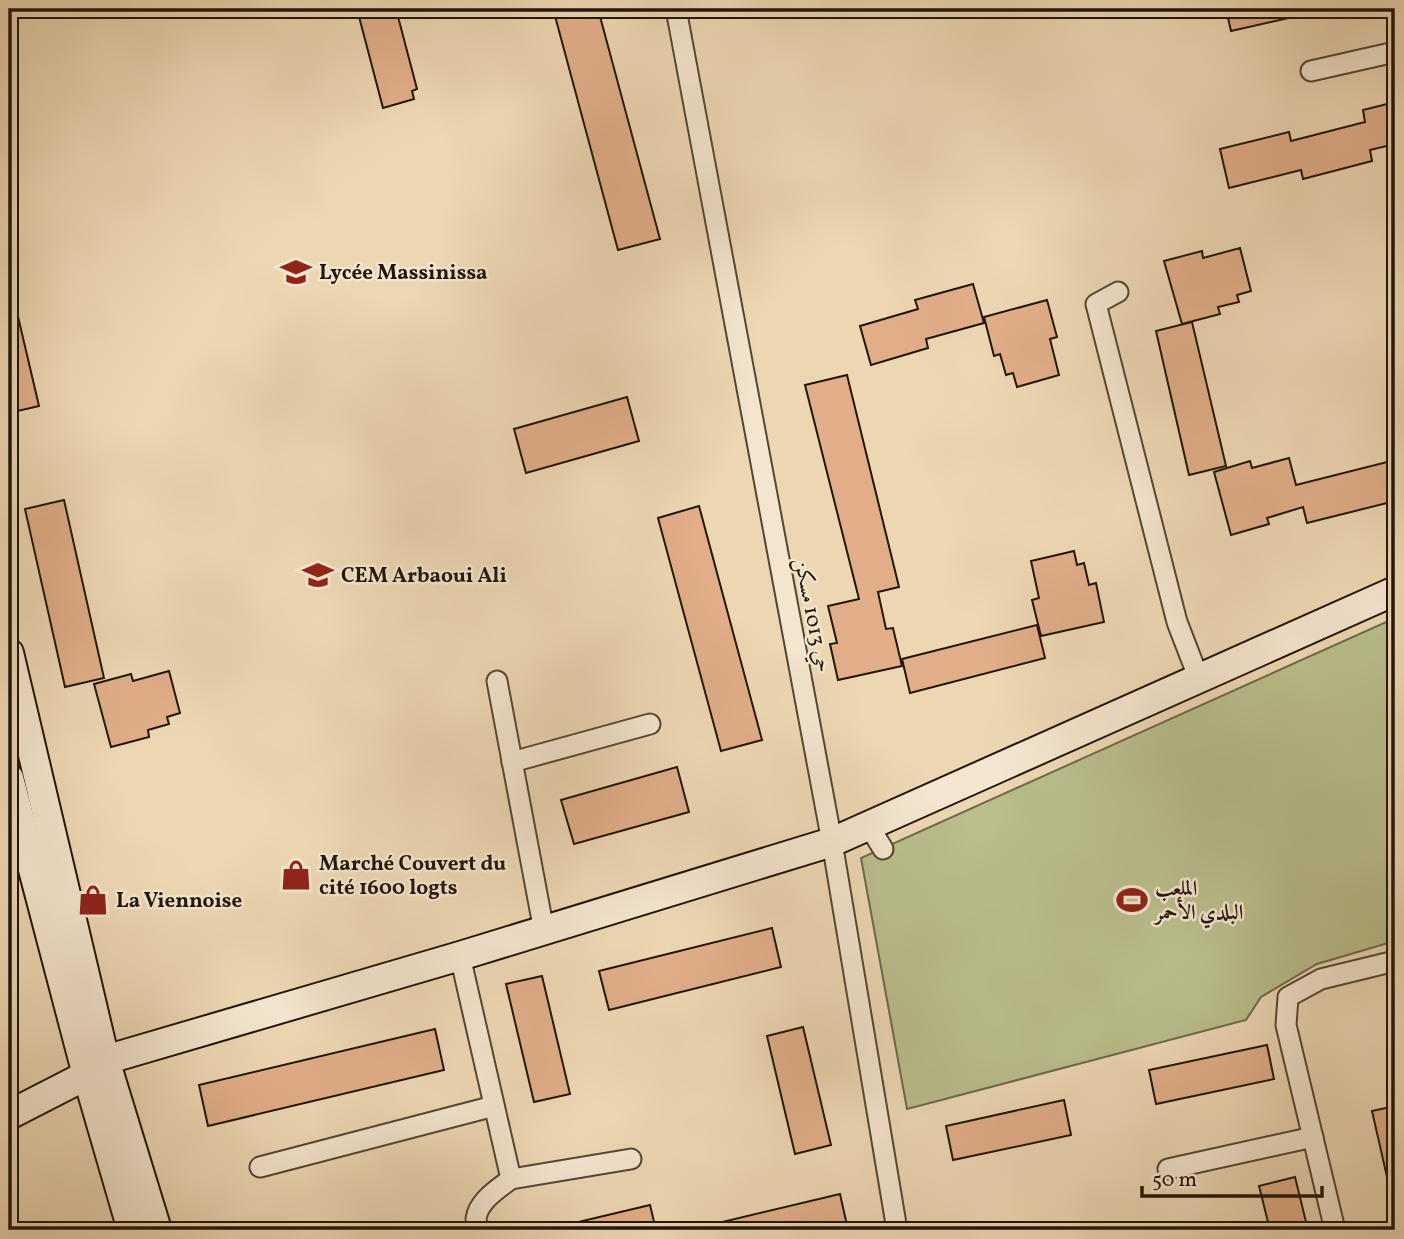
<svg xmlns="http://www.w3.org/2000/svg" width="1404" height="1239" font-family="Vollkorn,Amiri,serif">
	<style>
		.green { fill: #b9be8b; stroke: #6d6a4a; stroke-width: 2 }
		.building { fill: #e1ae89; stroke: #21150a; stroke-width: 2 }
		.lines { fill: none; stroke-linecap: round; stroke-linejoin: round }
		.street-casing { stroke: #544634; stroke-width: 23 }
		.secondary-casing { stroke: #21150a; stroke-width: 32 }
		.street { stroke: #f3e5ce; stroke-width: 19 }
		.secondary { stroke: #f3e5ce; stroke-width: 28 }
		.labels { text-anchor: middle; stroke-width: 5; stroke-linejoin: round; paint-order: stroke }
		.poi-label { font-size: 21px; font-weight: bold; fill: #21150a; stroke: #f3e5ce; text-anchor: start }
		.street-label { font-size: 21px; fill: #21150a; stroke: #f3e5ce }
	</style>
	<rect width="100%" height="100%" fill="#edd7b3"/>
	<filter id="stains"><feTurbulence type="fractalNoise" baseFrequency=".00286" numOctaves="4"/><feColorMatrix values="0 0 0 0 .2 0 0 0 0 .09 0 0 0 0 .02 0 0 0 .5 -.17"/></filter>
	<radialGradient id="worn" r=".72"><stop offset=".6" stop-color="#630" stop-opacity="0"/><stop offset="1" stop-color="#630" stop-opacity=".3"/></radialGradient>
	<polygon class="green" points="1395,618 1395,941 1317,964 1261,997 1246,1020 907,1109 861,858"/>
	<g class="building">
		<polygon points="357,9 396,9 417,89 412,91 414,99 383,108"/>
		<polygon points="583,9 598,9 660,239 618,250 555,16"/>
		<polygon points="1226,9 1292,9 1293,17 1231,31"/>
		<polygon points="1395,102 1395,144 1370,150 1372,161 1303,179 1301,170 1229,188 1220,149 1289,132 1291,141 1365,122 1363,110"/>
		<polygon points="1240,248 1251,291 1237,295 1239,302 1218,307 1220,314 1182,324 1164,261 1202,251 1203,258"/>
		<polygon points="973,284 984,323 926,339 928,348 871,365 860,326 918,309 915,300"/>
		<polygon points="1047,300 1057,337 1050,339 1059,375 1017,387 1013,373 1006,375 1000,354 994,356 984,317"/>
		<polygon points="16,308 39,406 9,413 9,309"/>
		<polygon points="1192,322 1226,466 1189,475 1156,331"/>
		<polygon points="847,375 899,587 878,592 886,629 893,628 902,666 838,680 830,644 837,643 828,606 859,599 805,385"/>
		<polygon points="627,397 639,441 526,473 514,429"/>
		<polygon points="1289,458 1296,485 1395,460 1395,501 1307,523 1303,507 1267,518 1269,524 1231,535 1214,472 1250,461 1252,468"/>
		<polygon points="64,500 104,678 65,687 25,509"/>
		<polygon points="699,506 762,740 721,751 658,518"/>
		<polygon points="1074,551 1077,565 1084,563 1089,585 1096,583 1104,622 1041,636 1032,600 1039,598 1031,561"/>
		<polygon points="1037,625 1045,658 910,693 902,659"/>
		<polygon points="169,671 180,713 167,717 169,724 148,730 149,737 111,747 94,684 131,674 133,681"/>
		<polygon points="677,767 689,812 574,844 561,800"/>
		<polygon points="772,928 781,967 609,1010 599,971"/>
		<polygon points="542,976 570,1094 534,1102 506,984"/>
		<polygon points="803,1027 831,1145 795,1154 767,1036"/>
		<polygon points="435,1029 444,1070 208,1126 199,1085"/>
		<polygon points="1267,1045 1274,1079 1156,1104 1149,1070"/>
		<polygon points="1064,1100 1071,1135 953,1160 946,1126"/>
		<polygon points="1395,1106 1395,1176 1387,1177 1372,1111"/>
		<polygon points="1295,1177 1308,1230 1270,1230 1259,1186"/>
		<polygon points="840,1194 848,1230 719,1230 718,1223"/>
		<polygon points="650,1205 656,1230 575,1230 574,1223"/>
	</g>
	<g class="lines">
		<g class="street-casing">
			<g id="street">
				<polyline points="676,9 832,842 897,1230"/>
				<polyline points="1311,71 1395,52"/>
				<polyline points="1118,292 1096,304 1177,622 1199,679"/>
				<polyline points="497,681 544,931"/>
				<polyline points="512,762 650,724"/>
				<polyline points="869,826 883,849"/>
				<path d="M 460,956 L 511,1179 C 498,1189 478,1201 476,1219 C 476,1223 478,1226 479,1230"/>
				<polyline points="260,1167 494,1106"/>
				<polyline points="1168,1169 1313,1137"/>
				<polyline points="511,1179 631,1159"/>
				<polyline points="1335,1230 1286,1025 1288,997 1321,979 1395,961"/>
			</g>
		</g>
		<g class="secondary-casing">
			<g id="secondary">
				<polyline points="9,653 105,1060 157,1230"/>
				<polyline points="9,778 87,1075 132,1230"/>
				<polyline points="9,1115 87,1075 105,1060 460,956 832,842 1395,591"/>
			</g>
		</g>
		<use href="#street" class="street"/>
		<use href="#secondary" class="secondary"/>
	</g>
	<defs>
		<g id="school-bare" transform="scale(2.415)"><path d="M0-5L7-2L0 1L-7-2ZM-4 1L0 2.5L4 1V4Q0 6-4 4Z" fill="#8f2418" stroke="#f3e5ce" stroke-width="2.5" paint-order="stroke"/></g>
		<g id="shop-bare" transform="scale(2.415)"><path d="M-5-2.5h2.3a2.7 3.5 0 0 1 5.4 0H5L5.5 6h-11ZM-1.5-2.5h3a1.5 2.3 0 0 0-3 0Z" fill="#8f2418" stroke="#f3e5ce" stroke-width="2.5" paint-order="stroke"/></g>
		<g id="stadium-bare" transform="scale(2.415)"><path d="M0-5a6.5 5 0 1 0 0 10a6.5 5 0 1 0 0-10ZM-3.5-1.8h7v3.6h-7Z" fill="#8f2418" stroke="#f3e5ce" stroke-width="2.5" paint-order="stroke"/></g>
	</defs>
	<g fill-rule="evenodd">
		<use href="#school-bare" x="296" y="272"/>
		<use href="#school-bare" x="318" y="575"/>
		<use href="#shop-bare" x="296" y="875"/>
		<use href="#shop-bare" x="93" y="900"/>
		<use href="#stadium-bare" x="1132" y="900"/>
	</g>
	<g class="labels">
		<g class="poi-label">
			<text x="319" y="279">Lycée Massinissa</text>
			<text x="341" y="582">CEM Arbaoui Ali</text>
			<text x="319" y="870">Marché Couvert du<tspan x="319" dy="24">cité 1600 logts</tspan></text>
			<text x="1155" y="895">الملعب<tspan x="1155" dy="24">البلدي الأحمر</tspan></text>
			<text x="116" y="907">La Viennoise</text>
		</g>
		<g class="street-label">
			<text transform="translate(813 615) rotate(79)" y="7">حي 1013 مسكن</text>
		</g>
	</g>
	<rect width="1404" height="1239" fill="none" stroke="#edd7b3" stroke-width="35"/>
	<rect x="10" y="10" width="1383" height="1218" fill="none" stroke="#21150a" stroke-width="3.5"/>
	<rect x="18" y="18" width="1369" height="1204" fill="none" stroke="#21150a" stroke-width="2"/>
	<path d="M1142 1186v10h180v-10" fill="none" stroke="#21150a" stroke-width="3.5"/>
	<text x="1152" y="1186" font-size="21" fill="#21150a" stroke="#f3e5ce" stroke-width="5" paint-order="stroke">50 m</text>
	<rect width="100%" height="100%" filter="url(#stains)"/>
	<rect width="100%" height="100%" fill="url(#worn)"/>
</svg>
